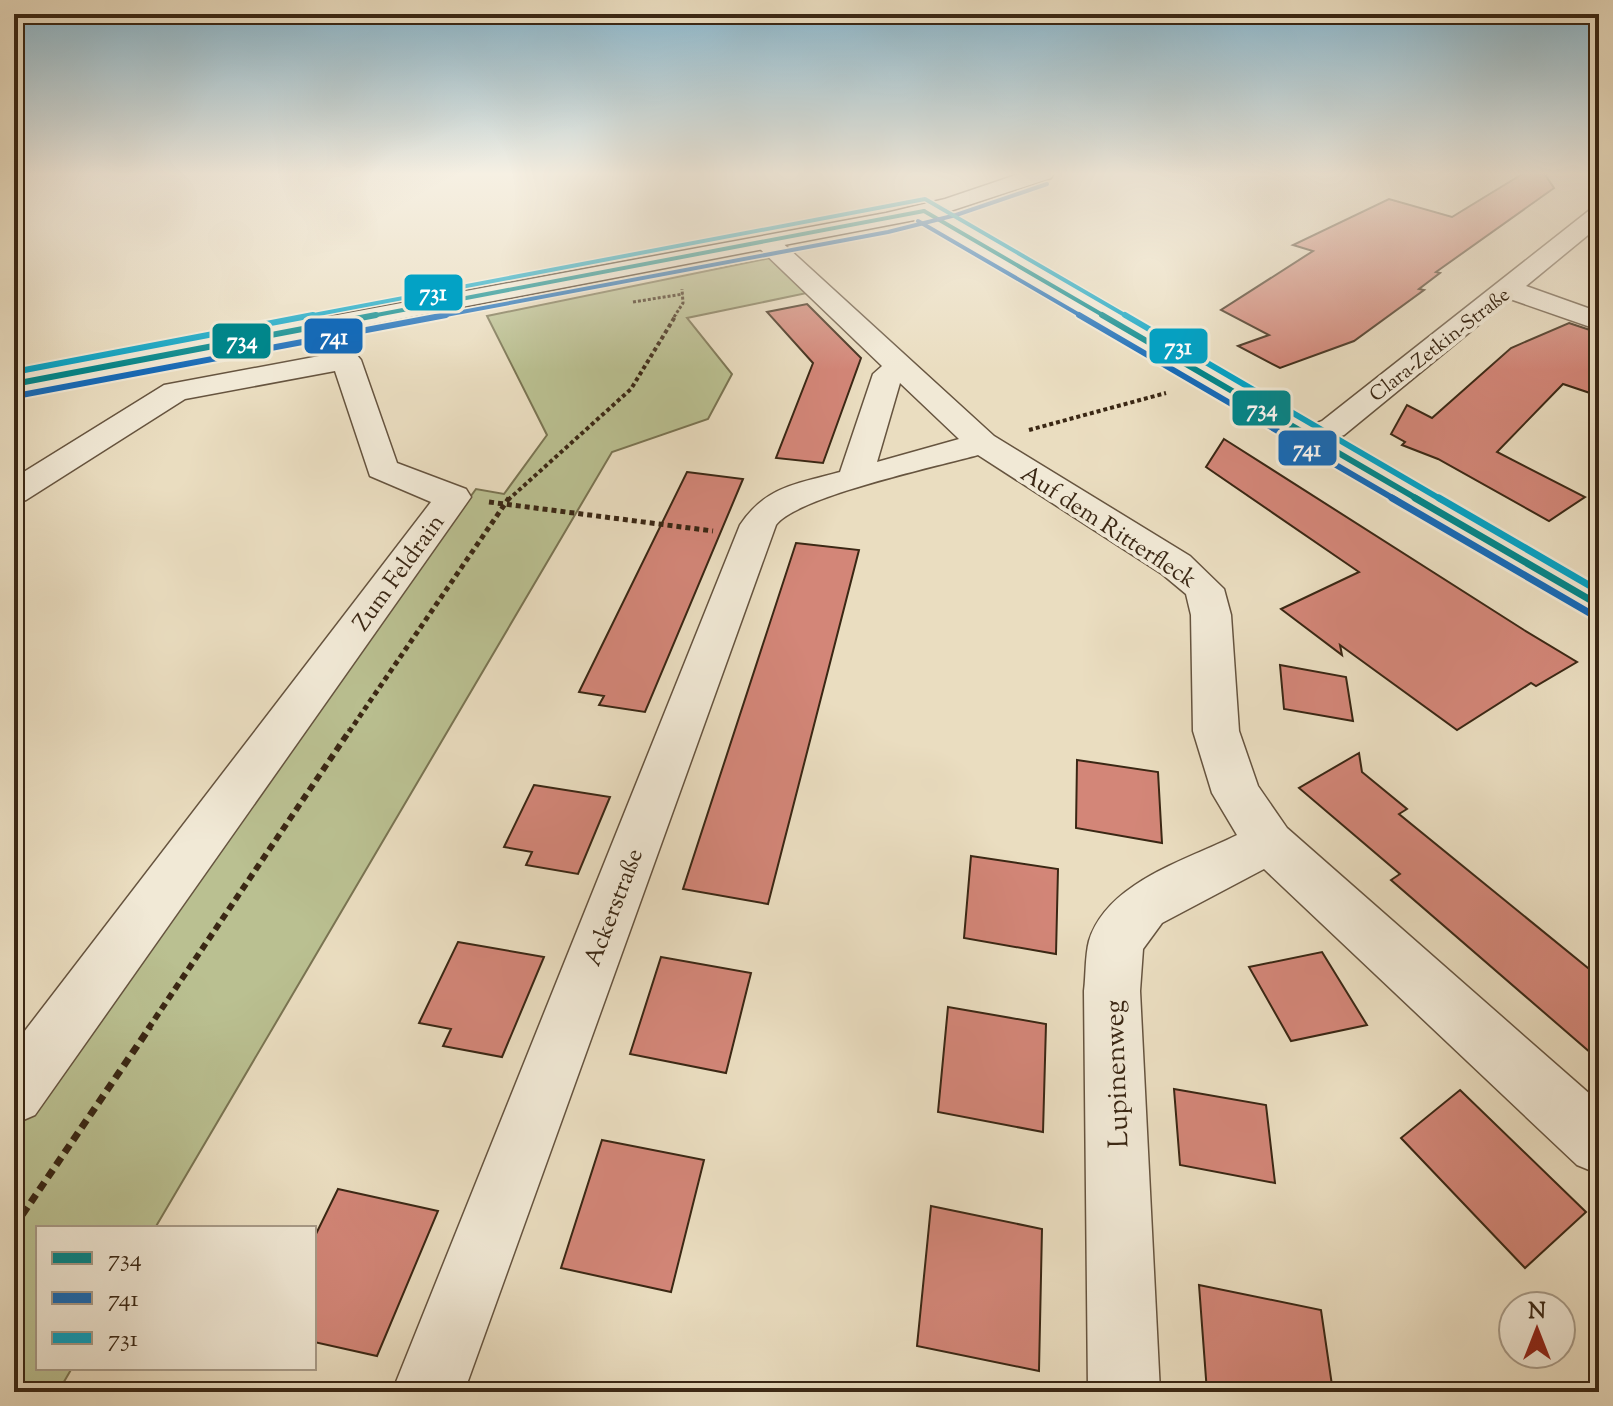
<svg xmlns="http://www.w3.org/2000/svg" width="1613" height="1406" font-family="'Sorts Mill Goudy',serif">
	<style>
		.green { fill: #bac091; stroke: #7a7452; stroke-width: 2 }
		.building { fill: #d38678; stroke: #3a2714; stroke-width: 2 }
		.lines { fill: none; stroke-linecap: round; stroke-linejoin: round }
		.street-casing { stroke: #66543f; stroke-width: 3 }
		.secondary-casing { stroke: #3a2714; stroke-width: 3 }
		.path-far4 { stroke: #3a2714; stroke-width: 3; stroke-dasharray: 3 2; stroke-linecap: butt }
		.path-far3 { stroke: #3a2714; stroke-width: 4; stroke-dasharray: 4 3; stroke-linecap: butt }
		.path-far2 { stroke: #3a2714; stroke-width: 5; stroke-dasharray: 5 4; stroke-linecap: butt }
		.path-far1 { stroke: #3a2714; stroke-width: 6; stroke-dasharray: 7 5; stroke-linecap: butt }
		.path { stroke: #3a2714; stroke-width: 7; stroke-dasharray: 9 6; stroke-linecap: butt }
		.street { fill: #f1e9d6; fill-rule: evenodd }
		.secondary { fill: #f1e9d6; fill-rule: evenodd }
		.bus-1-far2-casing { stroke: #f1e9d6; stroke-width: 7 }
		.bus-1-far1-casing { stroke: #f1e9d6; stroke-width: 10 }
		.bus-1-casing { stroke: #f1e9d6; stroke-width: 12 }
		.bus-2-far2-casing { stroke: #f1e9d6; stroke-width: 7 }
		.bus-2-far1-casing { stroke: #f1e9d6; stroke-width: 10 }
		.bus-2-casing { stroke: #f1e9d6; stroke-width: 12 }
		.bus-3-far2-casing { stroke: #f1e9d6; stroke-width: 7 }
		.bus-3-far1-casing { stroke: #f1e9d6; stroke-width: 10 }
		.bus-3-casing { stroke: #f1e9d6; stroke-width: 12 }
		.bus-1-far2 { stroke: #00868b; stroke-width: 4 }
		.bus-1-far1 { stroke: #00868b; stroke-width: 6 }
		.bus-1 { stroke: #00868b; stroke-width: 7 }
		.bus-2-far2 { stroke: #156ab8; stroke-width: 4 }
		.bus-2-far1 { stroke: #156ab8; stroke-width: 6 }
		.bus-2 { stroke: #156ab8; stroke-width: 7 }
		.bus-3-far2 { stroke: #03a2c5; stroke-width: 4 }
		.bus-3-far1 { stroke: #03a2c5; stroke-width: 6 }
		.bus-3 { stroke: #03a2c5; stroke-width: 7 }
		.labels { text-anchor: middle; stroke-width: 8; stroke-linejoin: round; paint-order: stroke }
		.far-street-label { font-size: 20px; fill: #3a2714; stroke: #f1e9d6 }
		.street-label { font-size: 24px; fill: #3a2714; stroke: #f1e9d6 }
		.near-street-label { font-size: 28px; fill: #3a2714; stroke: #f1e9d6 }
		.line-badge { stroke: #f1e9d6; stroke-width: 3 }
		.badge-label { font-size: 22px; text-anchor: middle; font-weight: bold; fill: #fff }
	</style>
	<rect width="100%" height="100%" fill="#eaddc0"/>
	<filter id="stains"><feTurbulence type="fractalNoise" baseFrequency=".0025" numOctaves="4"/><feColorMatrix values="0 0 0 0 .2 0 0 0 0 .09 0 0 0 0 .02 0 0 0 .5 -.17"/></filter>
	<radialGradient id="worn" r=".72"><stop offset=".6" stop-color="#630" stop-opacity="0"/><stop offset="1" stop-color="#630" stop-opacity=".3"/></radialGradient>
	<polygon class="green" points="770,258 807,293 687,318 732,374 708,419 612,452 155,1228 38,1228 38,1368 72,1368 58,1392 14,1392 14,1126 476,489 504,494 547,435 487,316"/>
	<g class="building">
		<polygon points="1524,173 1544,173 1554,188 1436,272 1440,273 1419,289 1424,290 1354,341 1280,368 1238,346 1269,335 1221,310 1313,251 1293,245 1389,199 1452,217"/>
		<polygon points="807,304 861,358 823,463 776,458 813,363 767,312"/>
		<polygon points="1569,323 1599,333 1599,396 1563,384 1497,452 1585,497 1549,521 1438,459 1402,445 1405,442 1391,434 1407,405 1432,418 1511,348"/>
		<polygon points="1224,439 1524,630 1577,662 1536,686 1531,683 1457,730 1340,645 1342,655 1281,609 1359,572 1206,467"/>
		<polygon points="687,472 743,479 645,712 599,705 604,696 579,692"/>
		<polygon points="796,543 859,550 768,904 683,889"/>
		<polygon points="1280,665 1346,677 1353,721 1284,709"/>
		<polygon points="1359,753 1362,772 1407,809 1399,814 1599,977 1599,1060 1391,880 1400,874 1299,788"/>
		<polygon points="1077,760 1158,772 1162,843 1076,828"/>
		<polygon points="534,785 610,797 578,874 526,865 532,852 504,847"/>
		<polygon points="971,856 1058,869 1056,954 964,938"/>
		<polygon points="458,942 544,957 502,1057 443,1046 451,1029 419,1023"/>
		<polygon points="1322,952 1367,1025 1291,1041 1249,967"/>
		<polygon points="661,957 751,973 726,1073 630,1054"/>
		<polygon points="948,1007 1046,1024 1043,1132 938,1112"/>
		<polygon points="1174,1089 1266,1105 1275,1183 1180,1165"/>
		<polygon points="1460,1090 1586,1212 1525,1268 1401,1138"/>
		<polygon points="602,1140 704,1160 671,1292 561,1268"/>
		<polygon points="338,1189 438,1211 377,1356 314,1342 314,1238"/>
		<polygon points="931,1206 1042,1229 1039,1371 917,1346"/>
		<polygon points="1199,1285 1321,1310 1333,1392 1207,1392"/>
	</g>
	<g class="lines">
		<g class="street-casing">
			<g id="street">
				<polygon points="1599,207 1599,226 1526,286 1599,312 1599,330 1510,299 1344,435 1312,447 1300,444 1296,437 1300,430 1322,421 1591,209"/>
				<path d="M 768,236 L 777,238 L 994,436 L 1190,556 L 1224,589 L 1231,615 L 1239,731 L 1258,786 L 1287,828 L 1599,1102 L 1599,1174 L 1577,1165 L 1264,869 L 1162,923 L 1143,949 L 1140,991 L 1160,1392 L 1088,1392 L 1084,991 C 1086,975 1085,956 1089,941 C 1107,882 1187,860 1237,835 L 1212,793 L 1193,731 L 1191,615 L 1186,594 L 1162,574 L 978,455 C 938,466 796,497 776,525 L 464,1392 L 392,1392 L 740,525 C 766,486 797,484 840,472 L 873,374 L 882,366 L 759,248 L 756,243 L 759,238 ZM 900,383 L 959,439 L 877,462 Z"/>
				<polygon points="346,351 356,354 361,360 397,463 466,489 471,497 35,1115 14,1124 14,1045 431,502 370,476 335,371 185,399 26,500 14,504 14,478 164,385"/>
			</g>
		</g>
		<g class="secondary-casing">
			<polygon id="secondary" points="1022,173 1054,173 1051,178 944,213 1599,588 1599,618 1585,614 920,219 14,393 14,375 886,213 945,199"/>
		</g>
		<g class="path-far4">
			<polyline points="633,302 683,294"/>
			<polyline points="674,317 683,303 682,289"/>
		</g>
		<g class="path-far3">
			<polyline points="1029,430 1166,393"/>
			<polyline points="508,500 631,389 676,315"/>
		</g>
		<g class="path-far2">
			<polyline points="489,502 713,531"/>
			<polyline points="349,732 509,498"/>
		</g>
		<polyline class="path-far1" points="148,1029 350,730"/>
		<polyline class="path" points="14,1227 150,1027"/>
		<use href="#street" class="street"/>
		<use href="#secondary" class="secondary"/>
		<g class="bus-1-far2-casing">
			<g id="bus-1-far2">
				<polyline points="924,211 1106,317"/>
				<polyline points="366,317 924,211"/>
			</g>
		</g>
		<g class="bus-1-far1-casing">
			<g id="bus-1-far1">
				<polyline points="1102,315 1419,500"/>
				<polyline points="14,384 376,315"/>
			</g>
		</g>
		<g class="bus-1-casing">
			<polyline id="bus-1" points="1415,498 1599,605"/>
		</g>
		<g class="bus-2-far2-casing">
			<g id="bus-2-far2">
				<polyline points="918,221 1083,317"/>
				<polyline points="435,317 888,232 956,215 1047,184"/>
			</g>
		</g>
		<g class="bus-2-far1-casing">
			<g id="bus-2-far1">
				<polyline points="1079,315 1396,500"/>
				<polyline points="16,396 446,315"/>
			</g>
		</g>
		<g class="bus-2-casing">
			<polyline id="bus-2" points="1392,498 1593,615"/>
		</g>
		<g class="bus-3-far2-casing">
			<polyline id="bus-3-far2" points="303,317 925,199 1128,317"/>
		</g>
		<g class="bus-3-far1-casing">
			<g id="bus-3-far1">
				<polyline points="1125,315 1442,500"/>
				<polyline points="14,372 313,315"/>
			</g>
		</g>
		<g class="bus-3-casing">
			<polyline id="bus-3" points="1439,498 1599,591"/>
		</g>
		<use href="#bus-1-far2" class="bus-1-far2"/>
		<use href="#bus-1-far1" class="bus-1-far1"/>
		<use href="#bus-1" class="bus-1"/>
		<use href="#bus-2-far2" class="bus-2-far2"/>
		<use href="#bus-2-far1" class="bus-2-far1"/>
		<use href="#bus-2" class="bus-2"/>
		<use href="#bus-3-far2" class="bus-3-far2"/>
		<use href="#bus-3-far1" class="bus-3-far1"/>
		<use href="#bus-3" class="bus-3"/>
	</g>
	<linearGradient id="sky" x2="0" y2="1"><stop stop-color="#88b8d0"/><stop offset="0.47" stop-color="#f6f0e3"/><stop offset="1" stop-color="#f6f0e3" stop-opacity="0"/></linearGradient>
	<rect width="1613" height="370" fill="url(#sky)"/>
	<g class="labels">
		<g class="far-street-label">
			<text transform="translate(1439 344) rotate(-38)" y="7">Clara-Zetkin-Straße</text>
		</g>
		<g class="street-label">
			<text transform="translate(1109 526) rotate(33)" y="8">Auf dem Ritterfleck</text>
			<text transform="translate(398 572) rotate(-54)" y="8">Zum Feldrain</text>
			<text transform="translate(613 907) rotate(-69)" y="8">Ackerstraße</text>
		</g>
		<g class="near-street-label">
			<text transform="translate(1115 1074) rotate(-92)" y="10">Lupinenweg</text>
		</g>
	</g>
	<g class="line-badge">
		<rect x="403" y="273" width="61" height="39" rx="8" fill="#03a2c5"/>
		<rect x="303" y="317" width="61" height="38" rx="8" fill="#156ab8"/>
		<rect x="211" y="322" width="61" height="38" rx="8" fill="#00868b"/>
		<rect x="1148" y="327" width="61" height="38" rx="8" fill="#03a2c5"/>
		<rect x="1231" y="389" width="61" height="38" rx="8" fill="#00868b"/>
		<rect x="1277" y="429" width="61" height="38" rx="8" fill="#156ab8"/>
	</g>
	<g class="badge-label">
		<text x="433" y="300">731</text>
		<text x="334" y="344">741</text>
		<text x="242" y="348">734</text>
		<text x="1178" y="354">731</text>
		<text x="1262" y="416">734</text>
		<text x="1307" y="456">741</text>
	</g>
	<rect width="1613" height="1406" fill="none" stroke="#eaddc0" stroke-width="48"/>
	<rect x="16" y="16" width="1581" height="1374" fill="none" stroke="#3a2714" stroke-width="4"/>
	<rect x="24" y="24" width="1565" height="1358" fill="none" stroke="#3a2714" stroke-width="2"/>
	<rect x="36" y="1226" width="280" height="144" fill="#f1e9d6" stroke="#a89b88" stroke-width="2"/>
	<rect x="52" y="1252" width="40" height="12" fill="#00868b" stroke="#a89b88" stroke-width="2"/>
	<text x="108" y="1266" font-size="24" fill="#3a2714">734</text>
	<rect x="52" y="1292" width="40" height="12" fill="#156ab8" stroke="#a89b88" stroke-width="2"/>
	<text x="108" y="1306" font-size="24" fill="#3a2714">741</text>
	<rect x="52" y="1332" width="40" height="12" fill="#03a2c5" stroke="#a89b88" stroke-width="2"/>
	<text x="108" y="1346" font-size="24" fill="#3a2714">731</text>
	<g transform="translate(1537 1330)"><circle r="38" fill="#f1e9d6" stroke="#a89b88" stroke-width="2"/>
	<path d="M0-6L14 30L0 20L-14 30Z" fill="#8f2418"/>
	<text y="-12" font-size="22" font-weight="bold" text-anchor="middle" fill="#3a2714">N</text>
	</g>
	<rect width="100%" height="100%" filter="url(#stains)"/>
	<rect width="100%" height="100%" fill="url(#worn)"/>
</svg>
